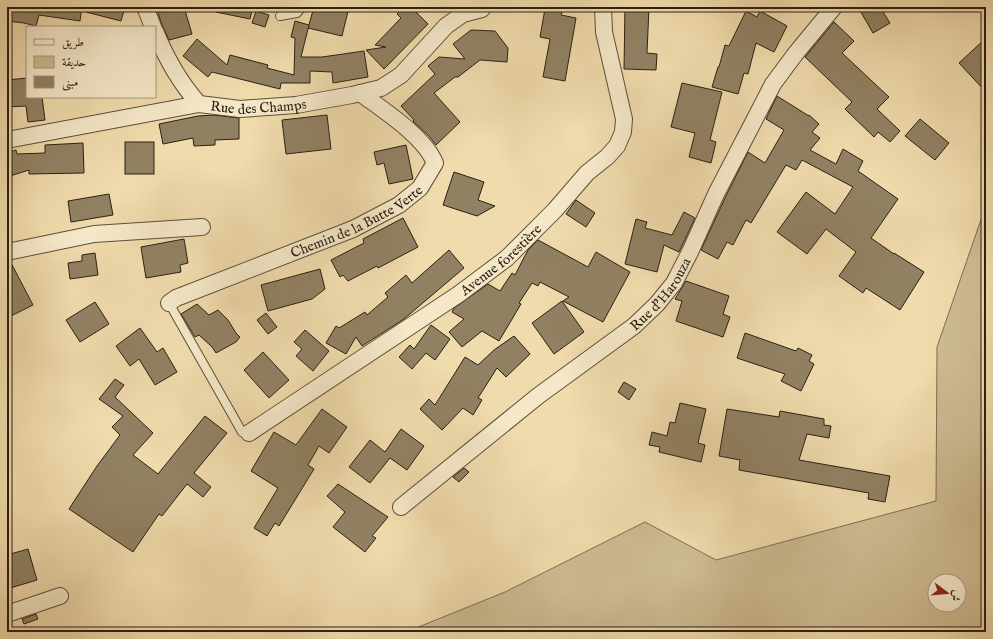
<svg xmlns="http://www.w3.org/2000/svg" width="993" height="639" font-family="'IM FELL English',Amiri,serif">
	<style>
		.green { fill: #cebb92; stroke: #7c6e52; fill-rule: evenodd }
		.building { fill: #918163; stroke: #2a2013 }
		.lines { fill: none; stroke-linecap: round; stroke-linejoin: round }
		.lane-casing { stroke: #5c4f39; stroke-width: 10 }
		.street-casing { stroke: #5c4f39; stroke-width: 18 }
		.lane { stroke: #f5e8c9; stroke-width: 8 }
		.street { stroke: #f5e8c9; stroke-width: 16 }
		.labels { text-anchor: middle; stroke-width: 3; stroke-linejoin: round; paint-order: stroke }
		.street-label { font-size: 14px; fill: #2a2013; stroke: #f5e8c9 }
	</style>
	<rect width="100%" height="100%" fill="#f0dbac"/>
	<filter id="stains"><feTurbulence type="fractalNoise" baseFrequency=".005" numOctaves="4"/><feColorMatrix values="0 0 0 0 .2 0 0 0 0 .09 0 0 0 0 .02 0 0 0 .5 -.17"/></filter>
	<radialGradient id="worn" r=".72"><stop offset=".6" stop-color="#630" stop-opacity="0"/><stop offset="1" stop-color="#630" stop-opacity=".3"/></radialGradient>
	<path class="green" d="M 986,205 L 986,632 L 406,632 L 505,592 L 645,522 L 716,560 L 936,501 L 937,347 ZM 935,581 L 959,581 L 959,605 L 935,605 Z"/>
	<g class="building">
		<polygon points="7,7 82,7 80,21 39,15 36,26 24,23 7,21"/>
		<polygon points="82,7 125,7 121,21 82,11"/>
		<polygon points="156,7 184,7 192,34 169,40 162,25"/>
		<polygon points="216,7 253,7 250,19 216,12"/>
		<polygon points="314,7 349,7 342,36 308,28"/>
		<polygon points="403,7 411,7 428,24 384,69 366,50 386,47 375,45 401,18 397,14"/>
		<polygon points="625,7 649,7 647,53 657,54 656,70 624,69"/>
		<polygon points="858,7 880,7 890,23 873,33"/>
		<polygon points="545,9 562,12 561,15 576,18 565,81 543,77 550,39 540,37"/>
		<polygon points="256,11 269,15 265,27 252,23"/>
		<polygon points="746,11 757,17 760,11 787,26 774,52 756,43 748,74 744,73 738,94 712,87 718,67 719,67 725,45 729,46"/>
		<polygon points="295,21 309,25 301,57 322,57 364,51 368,77 333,83 332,72 310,71 310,83 281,83 280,89 212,72 208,77 183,56 197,39 227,65 230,55 268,65 267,68 294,75 295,38 291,37"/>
		<polygon points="834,22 854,41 842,53 889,97 877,109 900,131 890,142 878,132 874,137 845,109 852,102 805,57"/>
		<polygon points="471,30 495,31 508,48 507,62 480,60 458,77 455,77 434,93 460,122 436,145 429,136 413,121 414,120 401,106 435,74 428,66 439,57 465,59 453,44"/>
		<polygon points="986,38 986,92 959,63"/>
		<polygon points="27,78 27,97 42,97 45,120 28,122 26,106 7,107 7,80"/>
		<polygon points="682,83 722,92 710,140 716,142 711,163 689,157 695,133 671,127"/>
		<polygon points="777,96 809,116 809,115 819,124 812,132 820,138 810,150 836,164 843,149 863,161 858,171 898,199 871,238 894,254 894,253 924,272 900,310 866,288 863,293 839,276 856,252 826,229 807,254 777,232 806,192 835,214 853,187 802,160 796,170 786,165 751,223 746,220 733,245 727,242 718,259 701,250 725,198 748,152 765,163 784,130 766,119"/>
		<polygon points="213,115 239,118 239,139 215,140 215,145 194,146 193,138 163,144 159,124 198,116"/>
		<polygon points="327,115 331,149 286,154 282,120"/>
		<polygon points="920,119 949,143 935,160 905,136"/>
		<rect x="125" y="142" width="29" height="32"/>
		<polygon points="83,143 84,173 29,174 29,170 7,177 7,153 16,150 17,154 45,153 45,145"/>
		<polygon points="406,145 413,179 389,184 384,163 377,165 374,152"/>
		<polygon points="454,172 484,182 478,200 495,206 477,216 443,205"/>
		<polygon points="109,194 113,215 71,222 68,201"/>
		<polygon points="576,200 595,213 586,227 566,214"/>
		<polygon points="684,212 695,218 679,252 664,245 657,272 625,264 636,219 647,222 645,228 672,235"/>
		<polygon points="403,218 418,247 378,268 377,266 348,281 343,275 340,277 331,260 364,243 363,239"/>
		<polygon points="184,239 188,263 180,265 181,272 146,278 141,247"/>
		<polygon points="538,240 588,267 596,252 630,272 603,322 563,301 569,297 540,282 538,286 532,283 519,303 521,304 499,341 482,331 462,347 449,332 464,319 452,312 454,308 488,284 500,291 512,273 515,275 528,250"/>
		<polygon points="449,250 464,268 404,319 362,346 356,337 346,354 326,343 336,326 339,328 365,312 367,315 388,297 385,293 406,275 412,283"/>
		<polygon points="95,253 98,275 70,279 68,263 82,261 82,255"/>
		<polygon points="7,261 10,261 33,305 7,318"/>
		<polygon points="320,269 325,289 312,299 268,311 261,285"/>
		<polygon points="686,281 729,296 723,314 730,317 723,337 676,321 682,301 675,299"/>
		<polygon points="562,301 584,332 554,354 532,323"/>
		<polygon points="95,302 109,324 80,342 66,320"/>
		<polygon points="197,304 209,315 218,310 228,320 236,333 240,337 236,342 216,353 212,347 199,335 195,337 181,314"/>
		<polygon points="266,313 277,327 268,334 257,320"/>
		<polygon points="431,325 450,339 435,360 426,353 412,369 399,357 410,345 414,349"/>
		<polygon points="140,328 157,352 163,348 177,372 155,385 139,359 130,366 116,346"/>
		<polygon points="305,330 329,351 313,371 296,356 302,349 294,342"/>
		<polygon points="745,333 796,351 798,348 812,355 809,361 814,364 801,391 781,381 785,374 737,358"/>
		<polygon points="514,336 530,354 506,377 497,368 478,398 482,400 473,415 463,408 442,430 420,409 429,399 435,405 465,357 478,365 494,350"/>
		<polygon points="263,352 289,380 269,398 244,370"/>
		<polygon points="115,379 124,385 115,397 153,433 133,455 158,474 205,416 227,433 194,473 211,487 203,497 187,484 162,516 159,514 133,552 69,509 97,466 120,435 112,427 123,416 99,399"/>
		<polygon points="624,382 636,389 629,400 618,392"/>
		<polygon points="680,403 706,409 698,443 705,445 701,462 659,452 660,447 649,445 652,432 667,436 670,422 675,423"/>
		<polygon points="322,409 347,427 329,453 319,446 308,465 314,469 279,526 275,523 267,536 254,528 278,488 251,471 274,432 296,445"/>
		<polygon points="727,409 779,417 780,411 824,419 824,425 831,426 829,438 807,434 799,460 890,476 885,502 868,499 869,493 739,470 740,460 719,456"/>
		<polygon points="401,429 424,446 407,470 390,458 370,483 349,467 370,440 385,452"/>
		<polygon points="464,468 469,472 459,482 453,477"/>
		<polygon points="338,484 388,517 372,536 376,538 365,552 333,527 345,512 327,496"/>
		<polygon points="28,549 37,580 7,589 7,555"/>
		<polygon points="36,614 38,619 24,624 22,619"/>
	</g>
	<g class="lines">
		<g class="lane-casing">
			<g id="lane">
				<polyline points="280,16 297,13 302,7"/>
				<polyline points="169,303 242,432"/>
			</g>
		</g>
		<g class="street-casing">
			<g id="street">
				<polyline points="145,7 153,27"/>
				<path d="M 155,31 C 166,58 180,83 199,104"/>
				<path id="s1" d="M 7,140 L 199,104 L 240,109 L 296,105 L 352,95 L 381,88 L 401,75 L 446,26 L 463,14 L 482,9"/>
				<polyline points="7,252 94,234 202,227"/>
				<path id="s2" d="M 169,303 L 176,298 L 353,229 L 399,205 L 420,188 L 435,163 C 424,136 383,110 360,93"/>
				<path id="s3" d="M 249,433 L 459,294 L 507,258 L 555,210 L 587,173 L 607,157 L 617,146 L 623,132 L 624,119 L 604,32 L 603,7"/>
				<path id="s4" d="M 401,507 L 538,396 L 634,326 L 657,304 L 674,283 L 690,252 L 716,194 L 773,84 L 796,53 L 834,7"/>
				<polyline points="7,614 60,596"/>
			</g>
		</g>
		<use href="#lane" class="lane"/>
		<use href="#street" class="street"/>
	</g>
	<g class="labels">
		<g class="street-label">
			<text dy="5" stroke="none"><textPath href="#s1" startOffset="255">Rue des Champs</textPath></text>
			<text dy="5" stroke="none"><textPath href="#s2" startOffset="205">Chemin de la Butte Verte</textPath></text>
			<text dy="5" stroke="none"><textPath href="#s3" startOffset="306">Avenue forestière</textPath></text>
			<text dy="5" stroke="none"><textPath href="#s4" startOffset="337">Rue d'Harouza</textPath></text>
		</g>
	</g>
	<rect width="993" height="639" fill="none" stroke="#f0dbac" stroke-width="24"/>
	<rect x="8" y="8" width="977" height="623" fill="none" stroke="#2a2013" stroke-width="2"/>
	<rect x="12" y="12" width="969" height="615" fill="none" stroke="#2a2013"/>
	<rect x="26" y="26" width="130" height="72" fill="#f5e8c9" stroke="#a49880"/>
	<rect x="34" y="39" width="20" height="6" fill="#f5e8c9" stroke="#a49880"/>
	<text x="62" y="46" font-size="12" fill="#2a2013">طريق</text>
	<rect x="34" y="56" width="20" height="12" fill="#cebb92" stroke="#a49880"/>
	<text x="62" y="66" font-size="12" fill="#2a2013">حديقة</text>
	<rect x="34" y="76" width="20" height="12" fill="#918163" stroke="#a49880"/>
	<text x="62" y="86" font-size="12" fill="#2a2013">مبنى</text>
	<g transform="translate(947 593) rotate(106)"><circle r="19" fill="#f5e8c9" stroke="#a49880"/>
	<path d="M0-3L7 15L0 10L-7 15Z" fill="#8f2418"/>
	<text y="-6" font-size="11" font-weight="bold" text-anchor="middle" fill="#2a2013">ش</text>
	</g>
	<rect width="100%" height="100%" filter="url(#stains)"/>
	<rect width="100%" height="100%" fill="url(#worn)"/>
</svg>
